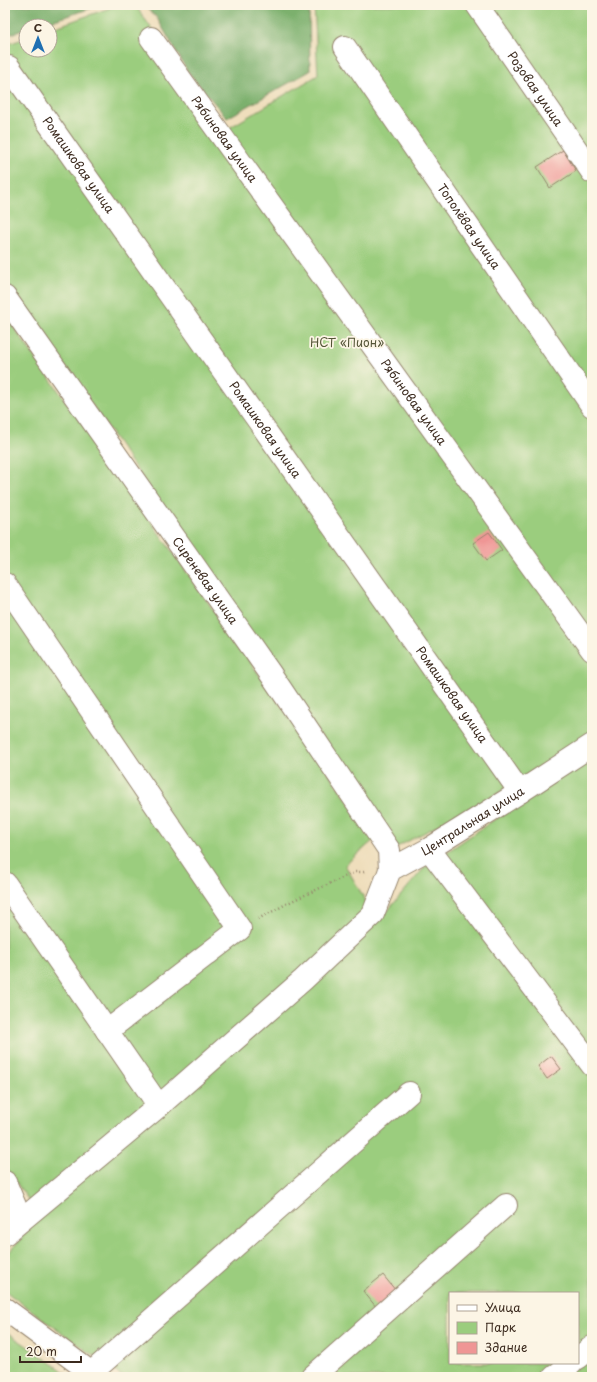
<svg xmlns="http://www.w3.org/2000/svg" width="597" height="1382" font-family="'Playpen Sans',sans-serif">
	<style>
		.green { fill: #9bcd7e; stroke: #6b7c4e; fill-rule: evenodd }
		.forest { fill: #7cb06d; stroke: #5c6d46 }
		.building { fill: #ef9695 }
		.lines { fill: none; stroke-linecap: round; stroke-linejoin: round }
		.minor-casing { stroke: #95846d; stroke-width: 24 }
		.path { stroke: #95846d; stroke-width: 2.5; stroke-dasharray: 1 3; stroke-linecap: butt }
		.minor { stroke: #fff; stroke-width: 22 }
		.labels { text-anchor: middle; stroke-width: 3.5; stroke-linejoin: round; paint-order: stroke }
		.street-label { font-size: 12px; fill: #3b2a1e; stroke: #fcf5e5 }
		.park-label { font-size: 12px; fill: #535336; stroke: #fcf5e5 }
	</style>
	<rect width="100%" height="100%" fill="#fcf5e5"/>
	<filter id="ink" filterUnits="userSpaceOnUse"><feTurbulence type="fractalNoise" baseFrequency=".025" numOctaves="2"/><feDisplacementMap in="SourceGraphic" scale="8" xChannelSelector="R" yChannelSelector="G"/><feConvolveMatrix kernelMatrix="1 2 1 2 8 2 1 2 1" color-interpolation-filters="sRGB"/></filter>
	<filter id="wash" filterUnits="userSpaceOnUse"><feTurbulence type="fractalNoise" baseFrequency=".012" numOctaves="4" result="noise"/><feDisplacementMap in="SourceGraphic" scale="16" xChannelSelector="R" yChannelSelector="G"/><feGaussianBlur stdDeviation="0.9" result="paint"/><feColorMatrix in="noise" values="0 0 0 0 0 0 0 0 0 0 0 0 0 0 0 0 0 1.4 0 .05"/><feComposite in="paint" operator="in"/></filter>
	<g filter="url(#wash)">
		<rect width="100%" height="100%" fill="#efdebc"/>
		<g class="green">
			<polygon points="118,5 135,5 224,131 318,75 314,5 592,5 592,731 529,777 397,847 5,279 5,45 26,38 26,50 50,50 50,29"/>
			<path d="M 5,315 L 375,839 L 345,865 L 378,922 L 425,867 L 592,753 L 592,1377 L 123,1377 L 5,1291 L 5,1257 L 40,1216 L 5,1167 L 5,914 L 11,909 L 5,902 ZM 450,1293 L 578,1293 L 578,1363 L 450,1363 Z"/>
			<polygon points="5,1331 72,1377 5,1377"/>
		</g>
		<g class="forest">
			<polygon points="5,5 101,5 36,26 26,26 26,29 5,36"/>
			<polygon points="143,5 309,5 310,71 227,118 188,72 157,18"/>
		</g>
		<g id="blocks">
			<g class="building">
				<polygon points="563,150 576,171 550,188 537,167"/>
				<polygon points="489,532 502,550 486,561 473,543"/>
				<polygon points="551,1056 561,1069 547,1079 538,1066"/>
				<polygon points="383,1275 396,1291 377,1308 363,1291"/>
			</g>
		</g>
	</g>
	<g filter="url(#ink)">
		<use href="#blocks" fill-opacity="0" stroke="#95846d" stroke-width="1"/>
		<g class="lines">
			<g class="minor-casing">
				<g id="minor">
					<path id="s1" d="M 477,5 L 592,172"/>
					<path id="s2" d="M 151,38 L 592,650"/>
					<path id="s3" d="M 345,47 L 592,406"/>
					<path id="s4" d="M 9,67 L 520,792"/>
					<path id="s5" d="M 5,297 L 270,673 L 389,850 L 390,870"/>
					<polyline points="5,584 240,929 107,1031"/>
					<polyline points="429,849 592,1065"/>
					<polyline points="5,883 159,1106"/>
					<polyline points="5,1182 21,1220"/>
					<path id="s6" d="M 5,1234 L 159,1106 L 303,980 L 373,914 L 390,870 L 429,849 L 520,792 L 592,745"/>
					<polyline points="5,1309 97,1377"/>
					<polyline points="578,1358 592,1347"/>
					<polyline points="91,1373 409,1093"/>
					<polyline points="312,1377 506,1205"/>
					<polyline points="554,1377 572,1363"/>
				</g>
			</g>
			<polyline class="path" points="258,919 294,900 355,872 366,872"/>
			<use href="#minor" class="minor"/>
		</g>
	</g>
	<g class="labels">
		<g class="street-label">
			<text dy="4" stroke="none"><textPath href="#s1" startOffset="102">Розовая улица</textPath></text>
			<text dy="4" stroke="none"><textPath href="#s2" startOffset="125">Рябиновая улица</textPath></text>
			<text dy="4" stroke="none"><textPath href="#s4" startOffset="120">Ромашковая улица</textPath></text>
			<text dy="4" stroke="none"><textPath href="#s3" startOffset="218">Тополёвая улица</textPath></text>
			<text dy="4" stroke="none"><textPath href="#s2" startOffset="449">Рябиновая улица</textPath></text>
			<text dy="4" stroke="none"><textPath href="#s4" startOffset="444">Ромашковая улица</textPath></text>
			<text dy="4" stroke="none"><textPath href="#s5" startOffset="347">Сиреневая улица</textPath></text>
			<text dy="4" stroke="none"><textPath href="#s4" startOffset="768">Ромашковая улица</textPath></text>
			<text dy="4" stroke="none"><textPath href="#s6" startOffset="631">Центральная улица</textPath></text>
		</g>
		<g class="park-label">
			<text x="347" y="347">НСТ «Пион»</text>
		</g>
	</g>
	<rect width="597" height="1382" fill="none" stroke="#fcf5e5" stroke-width="20"/>
	<rect x="449" y="1292" width="130" height="72" fill="#fcf5e5" stroke="#afa495"/>
	<rect x="457" y="1305" width="20" height="6" fill="#ffffff" stroke="#afa495"/>
	<text x="485" y="1312" font-size="12" fill="#3b2a1e">Улица</text>
	<rect x="457" y="1322" width="20" height="12" fill="#9bcd7e" stroke="#afa495"/>
	<text x="485" y="1332" font-size="12" fill="#3b2a1e">Парк</text>
	<rect x="457" y="1342" width="20" height="12" fill="#ef9695" stroke="#afa495"/>
	<text x="485" y="1352" font-size="12" fill="#3b2a1e">Здание</text>
	<g transform="translate(38 38)"><circle r="19" fill="#fcf5e5" stroke="#afa495"/>
	<path d="M0-3L7 15L0 10L-7 15Z" fill="#1f6fb2"/>
	<text y="-6" font-size="11" font-weight="bold" text-anchor="middle" fill="#3b2a1e">С</text>
	</g>
	<path d="M20 1356v6h61v-6" fill="none" stroke="#3b2a1e" stroke-width="2"/>
	<text x="26" y="1356" font-size="12" fill="#3b2a1e" stroke="#fcf5e5" stroke-width="3" paint-order="stroke">20 m</text>
</svg>
